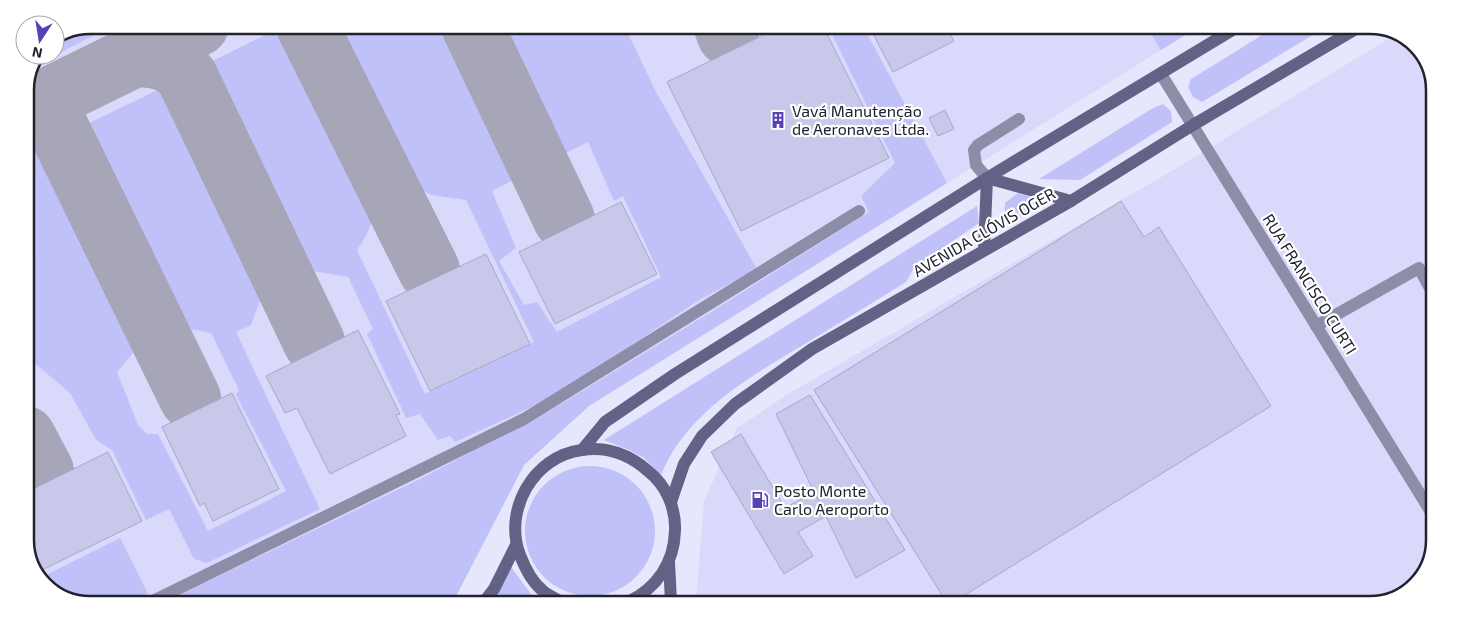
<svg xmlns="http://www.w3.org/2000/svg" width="1460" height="630" font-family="'Exo 2',sans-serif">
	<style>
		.built { fill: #d9d9fb }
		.green { fill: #c1c1f9 }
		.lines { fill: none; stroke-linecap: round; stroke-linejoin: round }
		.taxiway { stroke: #a6a6b8; stroke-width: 62 }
		.building { fill: #c8c8eb; stroke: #a7a7c9 }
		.lane { stroke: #8d8da8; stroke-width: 12 }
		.street { stroke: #8d8da8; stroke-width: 12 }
		.secondary { stroke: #626287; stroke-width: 12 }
		.labels { text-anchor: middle; stroke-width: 4.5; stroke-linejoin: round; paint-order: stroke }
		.poi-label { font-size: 16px; fill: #22222f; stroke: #fff; text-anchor: start }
		.street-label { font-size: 16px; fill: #22222f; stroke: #fff }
		.rim { fill: none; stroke: #22222f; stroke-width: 2.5 }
	</style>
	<rect width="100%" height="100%" fill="#e6e6fc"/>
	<g class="built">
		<polygon points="90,25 1195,29 589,406 524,465 453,602 65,600 38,579 25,545 25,86 39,55 55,55 55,39"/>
		<polygon points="1398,33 1422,51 1435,85 1430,565 1406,594 1370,605 696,602 704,502 736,429 788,394 1170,172"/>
	</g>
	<g class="green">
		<polygon points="90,25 114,25 34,66 39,55 55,55 55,39"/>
		<path d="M 323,26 L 455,26 L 524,174 L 492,191 L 516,248 L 499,261 L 524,305 L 537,302 L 557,332 L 661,277 L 623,196 L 614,201 L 588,142 L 556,158 L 541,140 L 487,26 L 625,27 L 656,92 L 757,269 L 699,300 L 623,351 L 534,406 L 455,442 L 450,436 L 438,440 L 420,414 L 406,418 L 367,334 L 373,329 L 348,277 L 295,268 L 203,77 L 205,65 L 279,28 L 289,30 L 299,36 L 375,195 C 375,217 370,232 357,250 L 425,394 L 534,342 L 466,200 L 431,195 L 402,180 Z"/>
		<polygon points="829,28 864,28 947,183 589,406 524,465 453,602 167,601 420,479 566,401 716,309 869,212 861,196 895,163"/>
		<polygon points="1148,29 1195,29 1161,50"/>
		<polygon points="1272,29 1321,30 1202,102 1193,97 1188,87 1191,79"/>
		<polygon points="164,87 173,89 267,282 251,325 236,332 320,509 207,563 194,559 169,509 146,520 112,450 96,440 70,393 25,355 25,154 38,148 47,147 58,156 147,336 117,372 138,425 147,434 158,434 208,531 286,491 236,395 239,390 211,333 171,325 80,139 84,129 91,122"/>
		<polygon points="1163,104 1171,111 1172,122 1080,180 1039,179 1153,108"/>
		<polygon points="1018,193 1046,201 1004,227 1005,203"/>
		<path d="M 977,206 L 979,223 L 914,268 L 906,282 C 874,302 841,322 808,342 C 752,376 687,411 661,475 L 644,458 L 629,450 L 604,440 Z"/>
		<circle cx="590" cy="531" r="65"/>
		<polygon points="120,538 148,594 134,600 65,600 38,579"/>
		<polygon points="511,567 537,602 489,602"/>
	</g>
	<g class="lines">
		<g class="taxiway">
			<polyline points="307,26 429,270"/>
			<polyline points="472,26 564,219"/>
			<polyline points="725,27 728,35"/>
			<path d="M 139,56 C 159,57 174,60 187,77 L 314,342"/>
			<polyline points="25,110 198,25"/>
			<path d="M 25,116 C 39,117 48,121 59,130 L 190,398"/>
			<polyline points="25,437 43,471"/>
		</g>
	</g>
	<g class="building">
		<polygon points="778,28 824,28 889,158 741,231 667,82"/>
		<polygon points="870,28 947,28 954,41 893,72"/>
		<polygon points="945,110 954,129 938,136 929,118"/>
		<polygon points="1121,201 1144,237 1159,227 1271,406 952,603 947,603 814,390"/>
		<polygon points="621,202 657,274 555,324 519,252"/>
		<polygon points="486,254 530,344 430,391 386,301"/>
		<polygon points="358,330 400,414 396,415 406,436 330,474 297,408 285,413 266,376"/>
		<polygon points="232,393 279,489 213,521 204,503 200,506 162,427"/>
		<polygon points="810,395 905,550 856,578 776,414"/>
		<polygon points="741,434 785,508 814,492 826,516 798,532 813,556 784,574 711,452"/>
		<polygon points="108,452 142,521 36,573 25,545 25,493"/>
	</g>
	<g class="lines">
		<g class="lane">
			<polyline points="987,178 976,165 974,150 978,145 1019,119"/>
			<polyline points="1316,326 1419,268 1433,294"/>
			<polyline points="155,600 524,419 859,211"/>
		</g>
		<polyline class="street" points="1161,74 1431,512"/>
		<g class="secondary">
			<polyline points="987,178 1071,201"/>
			<polyline points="984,250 987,178"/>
			<polyline points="582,450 605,422 675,374 987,178 1234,29"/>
			<polyline points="671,502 684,464 702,436 735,404 812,349 1071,201 1193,125 1354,30"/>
			<polyline points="669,562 671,602"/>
			<polyline points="484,602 494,589 516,545"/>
			<path d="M 561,602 C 555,598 547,595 542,590 C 531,581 525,568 520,555 C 503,511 533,456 582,450 C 607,446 630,455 648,471 C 666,485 676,508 675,531 C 674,563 657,588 628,602"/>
		</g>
	</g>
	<defs>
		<g id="building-bare" transform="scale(1.35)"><path d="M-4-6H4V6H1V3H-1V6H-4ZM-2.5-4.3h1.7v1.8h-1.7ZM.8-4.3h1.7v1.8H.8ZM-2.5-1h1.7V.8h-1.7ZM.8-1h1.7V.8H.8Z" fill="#5641b9" stroke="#fff" stroke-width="2.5" paint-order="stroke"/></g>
		<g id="fuel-bare" transform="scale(1.35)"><path d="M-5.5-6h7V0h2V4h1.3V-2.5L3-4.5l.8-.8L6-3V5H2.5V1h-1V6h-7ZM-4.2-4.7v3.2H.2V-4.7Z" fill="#5641b9" stroke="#fff" stroke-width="2.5" paint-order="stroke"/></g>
	</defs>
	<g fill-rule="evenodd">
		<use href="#building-bare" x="778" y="120"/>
		<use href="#fuel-bare" x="760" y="500"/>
	</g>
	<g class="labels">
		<g class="poi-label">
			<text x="792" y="117">Vavá Manutenção<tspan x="792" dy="18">de Aeronaves Ltda.</tspan></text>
			<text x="774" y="497">Posto Monte<tspan x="774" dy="18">Carlo Aeroporto</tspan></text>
		</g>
		<g class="street-label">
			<text transform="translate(984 232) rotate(-30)" y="6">AVENIDA CLÓVIS OGER</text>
			<text transform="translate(1310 284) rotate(58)" y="6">RUA FRANCISCO CURTI</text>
		</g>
	</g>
	<path d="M0 0H1460V630H0ZM90 34H1370A56 56 0 0 1 1426 90V540A56 56 0 0 1 1370 596H90A56 56 0 0 1 34 540V90A56 56 0 0 1 90 34Z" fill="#fff" fill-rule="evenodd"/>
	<path class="rim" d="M90 34H1370A56 56 0 0 1 1426 90V540A56 56 0 0 1 1370 596H90A56 56 0 0 1 34 540V90A56 56 0 0 1 90 34Z"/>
	<g transform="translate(40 40) rotate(192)"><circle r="24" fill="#ffffff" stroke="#a7a7ac"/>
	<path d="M0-4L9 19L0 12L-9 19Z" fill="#5641b9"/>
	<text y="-8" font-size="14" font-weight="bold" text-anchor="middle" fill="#22222f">N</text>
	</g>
</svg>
